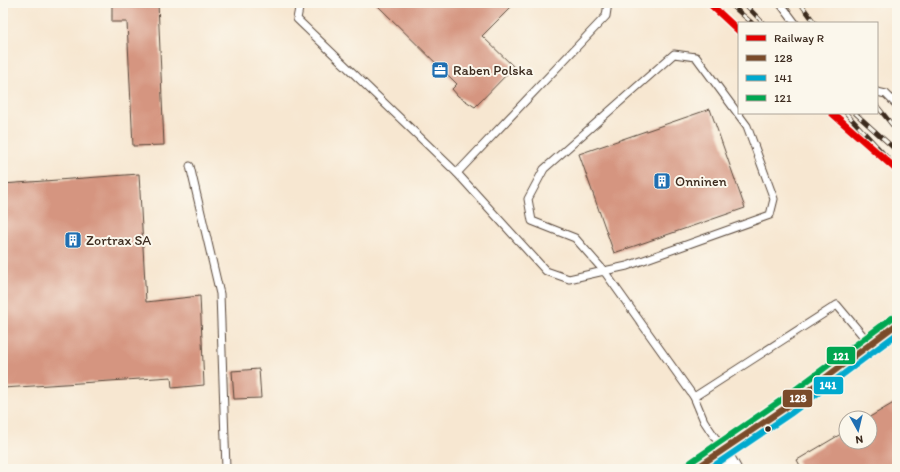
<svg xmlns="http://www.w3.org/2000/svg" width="900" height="472" font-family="Itim,sans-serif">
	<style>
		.building { fill: #d59580 }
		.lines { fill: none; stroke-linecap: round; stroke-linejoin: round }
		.lane-casing { stroke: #574639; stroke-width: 9 }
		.street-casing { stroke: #574639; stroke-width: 16 }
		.secondary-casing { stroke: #574639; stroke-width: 22 }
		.lane { stroke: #fff; stroke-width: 7 }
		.street { stroke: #fff; stroke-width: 14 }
		.secondary { stroke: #f7e8c3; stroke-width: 20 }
		.rail-casing { stroke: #3b2a1e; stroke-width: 4.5 }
		.rail { stroke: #fbf7ec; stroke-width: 3; stroke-dasharray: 9; stroke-linecap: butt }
		.bus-1-casing { stroke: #fbf7ec; stroke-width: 9 }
		.bus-2-casing { stroke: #fbf7ec; stroke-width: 9 }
		.bus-3-casing { stroke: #fbf7ec; stroke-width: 9 }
		.bus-1 { stroke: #7a4b2a; stroke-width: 6 }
		.bus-2 { stroke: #00a9ce; stroke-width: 6 }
		.bus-3 { stroke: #00a651; stroke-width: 6 }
		.rail-1-casing { stroke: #fbf7ec; stroke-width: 10 }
		.rail-1 { stroke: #e50000; stroke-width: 7 }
		.bus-dot { fill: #3b2a1e; stroke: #fbf7ec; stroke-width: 1.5 }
		.labels { text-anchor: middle; stroke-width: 4; stroke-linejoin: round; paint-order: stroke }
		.poi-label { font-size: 14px; fill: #3b2a1e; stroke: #fbf7ec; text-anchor: start }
		.line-badge { stroke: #fbf7ec; stroke-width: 1.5 }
		.badge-label { font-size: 11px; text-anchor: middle; font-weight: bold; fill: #fff }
	</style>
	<rect width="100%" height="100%" fill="#fbf7ec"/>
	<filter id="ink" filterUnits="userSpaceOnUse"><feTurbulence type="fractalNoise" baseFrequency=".025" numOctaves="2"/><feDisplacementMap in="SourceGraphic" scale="8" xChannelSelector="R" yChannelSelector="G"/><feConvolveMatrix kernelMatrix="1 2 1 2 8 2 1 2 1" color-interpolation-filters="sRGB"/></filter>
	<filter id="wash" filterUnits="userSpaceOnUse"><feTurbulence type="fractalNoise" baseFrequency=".012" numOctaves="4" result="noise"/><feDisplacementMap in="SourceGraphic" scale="16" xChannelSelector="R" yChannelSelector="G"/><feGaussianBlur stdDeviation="0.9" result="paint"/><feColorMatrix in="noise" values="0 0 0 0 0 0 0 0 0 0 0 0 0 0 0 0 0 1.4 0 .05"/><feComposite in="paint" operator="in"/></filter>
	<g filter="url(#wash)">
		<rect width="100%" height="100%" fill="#f7e7d1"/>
		<g id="blocks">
			<g class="building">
				<polygon points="112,3 158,3 164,145 133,146 127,22 112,22"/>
				<polygon points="375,3 515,3 482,36 514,67 475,107 458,96 452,89 457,84"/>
				<polygon points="710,109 745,208 614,253 579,154"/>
				<polygon points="139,174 146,302 200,296 204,385 172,388 171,377 3,388 3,184"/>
				<polygon points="259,369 261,398 234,399 232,371"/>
				<polygon points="897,401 897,469 802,469 797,460 846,431 846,442 870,442 870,418 868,418"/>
			</g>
		</g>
	</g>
	<g filter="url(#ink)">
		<use href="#blocks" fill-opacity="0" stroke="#574639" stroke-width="1"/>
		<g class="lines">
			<g class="lane-casing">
				<g id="lane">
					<polyline points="300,3 297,19 457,173 546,271 569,279 604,271 694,397 704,421 722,448"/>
					<polyline points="780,3 795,23"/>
					<polygon points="674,54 696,57 747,126 774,199 770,215 627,266 604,271 575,238 532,221 528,199 544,169"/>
					<polyline points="877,92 886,94 897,105"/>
					<polyline points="190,166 220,294 226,469"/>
					<polyline points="457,173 606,16 608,3"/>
					<polyline points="694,397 837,305 869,343"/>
				</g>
			</g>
			<g class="street-casing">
				<polyline id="street" points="723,450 734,469"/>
			</g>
			<g class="secondary-casing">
				<polyline id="secondary" points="695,469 785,408 897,324"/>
			</g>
			<use href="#lane" class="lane"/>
			<use href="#street" class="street"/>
			<use href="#secondary" class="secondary"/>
			<g class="rail-casing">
				<g id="rail">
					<polyline points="729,3 752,23"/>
					<polyline points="744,3 763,23"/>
					<polyline points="800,3 815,23"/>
					<polyline points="877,106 897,131"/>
					<polyline points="846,113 897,168"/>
					<polyline points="855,113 897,151"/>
				</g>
			</g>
			<use href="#rail" class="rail"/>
			<g class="bus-1-casing">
				<polyline id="bus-1" points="695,469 785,408 897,324"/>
			</g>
			<g class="bus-2-casing">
				<polyline id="bus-2" points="709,469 790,414 897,334"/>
			</g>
			<g class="bus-3-casing">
				<polyline id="bus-3" points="691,462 780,401 892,318"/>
			</g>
			<use href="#bus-1" class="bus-1"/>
			<use href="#bus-2" class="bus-2"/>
			<use href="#bus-3" class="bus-3"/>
			<g class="rail-1-casing">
				<g id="rail-1">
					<polyline points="709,3 739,31"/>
					<polyline points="832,113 897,170"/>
				</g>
			</g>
			<use href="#rail-1" class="rail-1"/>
		</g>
	</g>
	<defs>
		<g id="office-square" transform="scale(0.9)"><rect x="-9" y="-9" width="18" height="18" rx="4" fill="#1f6fb2" stroke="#fbf7ec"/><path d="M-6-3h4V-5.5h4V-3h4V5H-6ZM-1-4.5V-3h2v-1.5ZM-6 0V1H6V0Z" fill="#fff"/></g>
		<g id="building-square" transform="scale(0.9)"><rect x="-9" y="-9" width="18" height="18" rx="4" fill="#1f6fb2" stroke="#fbf7ec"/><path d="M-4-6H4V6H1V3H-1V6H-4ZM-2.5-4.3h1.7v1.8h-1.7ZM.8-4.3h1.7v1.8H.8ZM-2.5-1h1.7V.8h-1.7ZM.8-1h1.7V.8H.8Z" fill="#fff"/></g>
	</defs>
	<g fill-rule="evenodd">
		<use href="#office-square" x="440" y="70"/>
		<use href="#building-square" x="662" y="181"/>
		<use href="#building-square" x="73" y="240"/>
	</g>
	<circle class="bus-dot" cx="768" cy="429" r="3.5"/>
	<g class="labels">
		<g class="poi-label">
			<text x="453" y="75">Raben Polska</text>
			<text x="675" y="186">Onninen</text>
			<text x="86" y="245">Zortrax SA</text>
		</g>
	</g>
	<g class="line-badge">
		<rect x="826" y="346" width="30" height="19" rx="4" fill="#00a651"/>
		<rect x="813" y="376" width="31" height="19" rx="4" fill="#00a9ce"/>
		<rect x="782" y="389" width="31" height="19" rx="4" fill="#7a4b2a"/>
	</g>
	<g class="badge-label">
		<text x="841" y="360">121</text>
		<text x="828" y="389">141</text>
		<text x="798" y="402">128</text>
	</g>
	<rect width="900" height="472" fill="none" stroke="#fbf7ec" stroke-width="16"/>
	<rect x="738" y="22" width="140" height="92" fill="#fbf7ec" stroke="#aea59a"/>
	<rect x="746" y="35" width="20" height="6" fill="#e50000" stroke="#aea59a"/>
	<text x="774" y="42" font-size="12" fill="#3b2a1e">Railway R</text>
	<rect x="746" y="55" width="20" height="6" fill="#7a4b2a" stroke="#aea59a"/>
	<text x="774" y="62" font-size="12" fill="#3b2a1e">128</text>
	<rect x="746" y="75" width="20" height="6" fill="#00a9ce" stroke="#aea59a"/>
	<text x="774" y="82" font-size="12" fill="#3b2a1e">141</text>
	<rect x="746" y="95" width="20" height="6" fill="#00a651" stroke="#aea59a"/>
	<text x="774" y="102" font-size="12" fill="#3b2a1e">121</text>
	<g transform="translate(858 430) rotate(172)"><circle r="19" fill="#fbf7ec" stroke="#aea59a"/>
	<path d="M0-3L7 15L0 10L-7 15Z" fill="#1f6fb2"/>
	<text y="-6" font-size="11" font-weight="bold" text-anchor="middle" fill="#3b2a1e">N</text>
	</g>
</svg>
